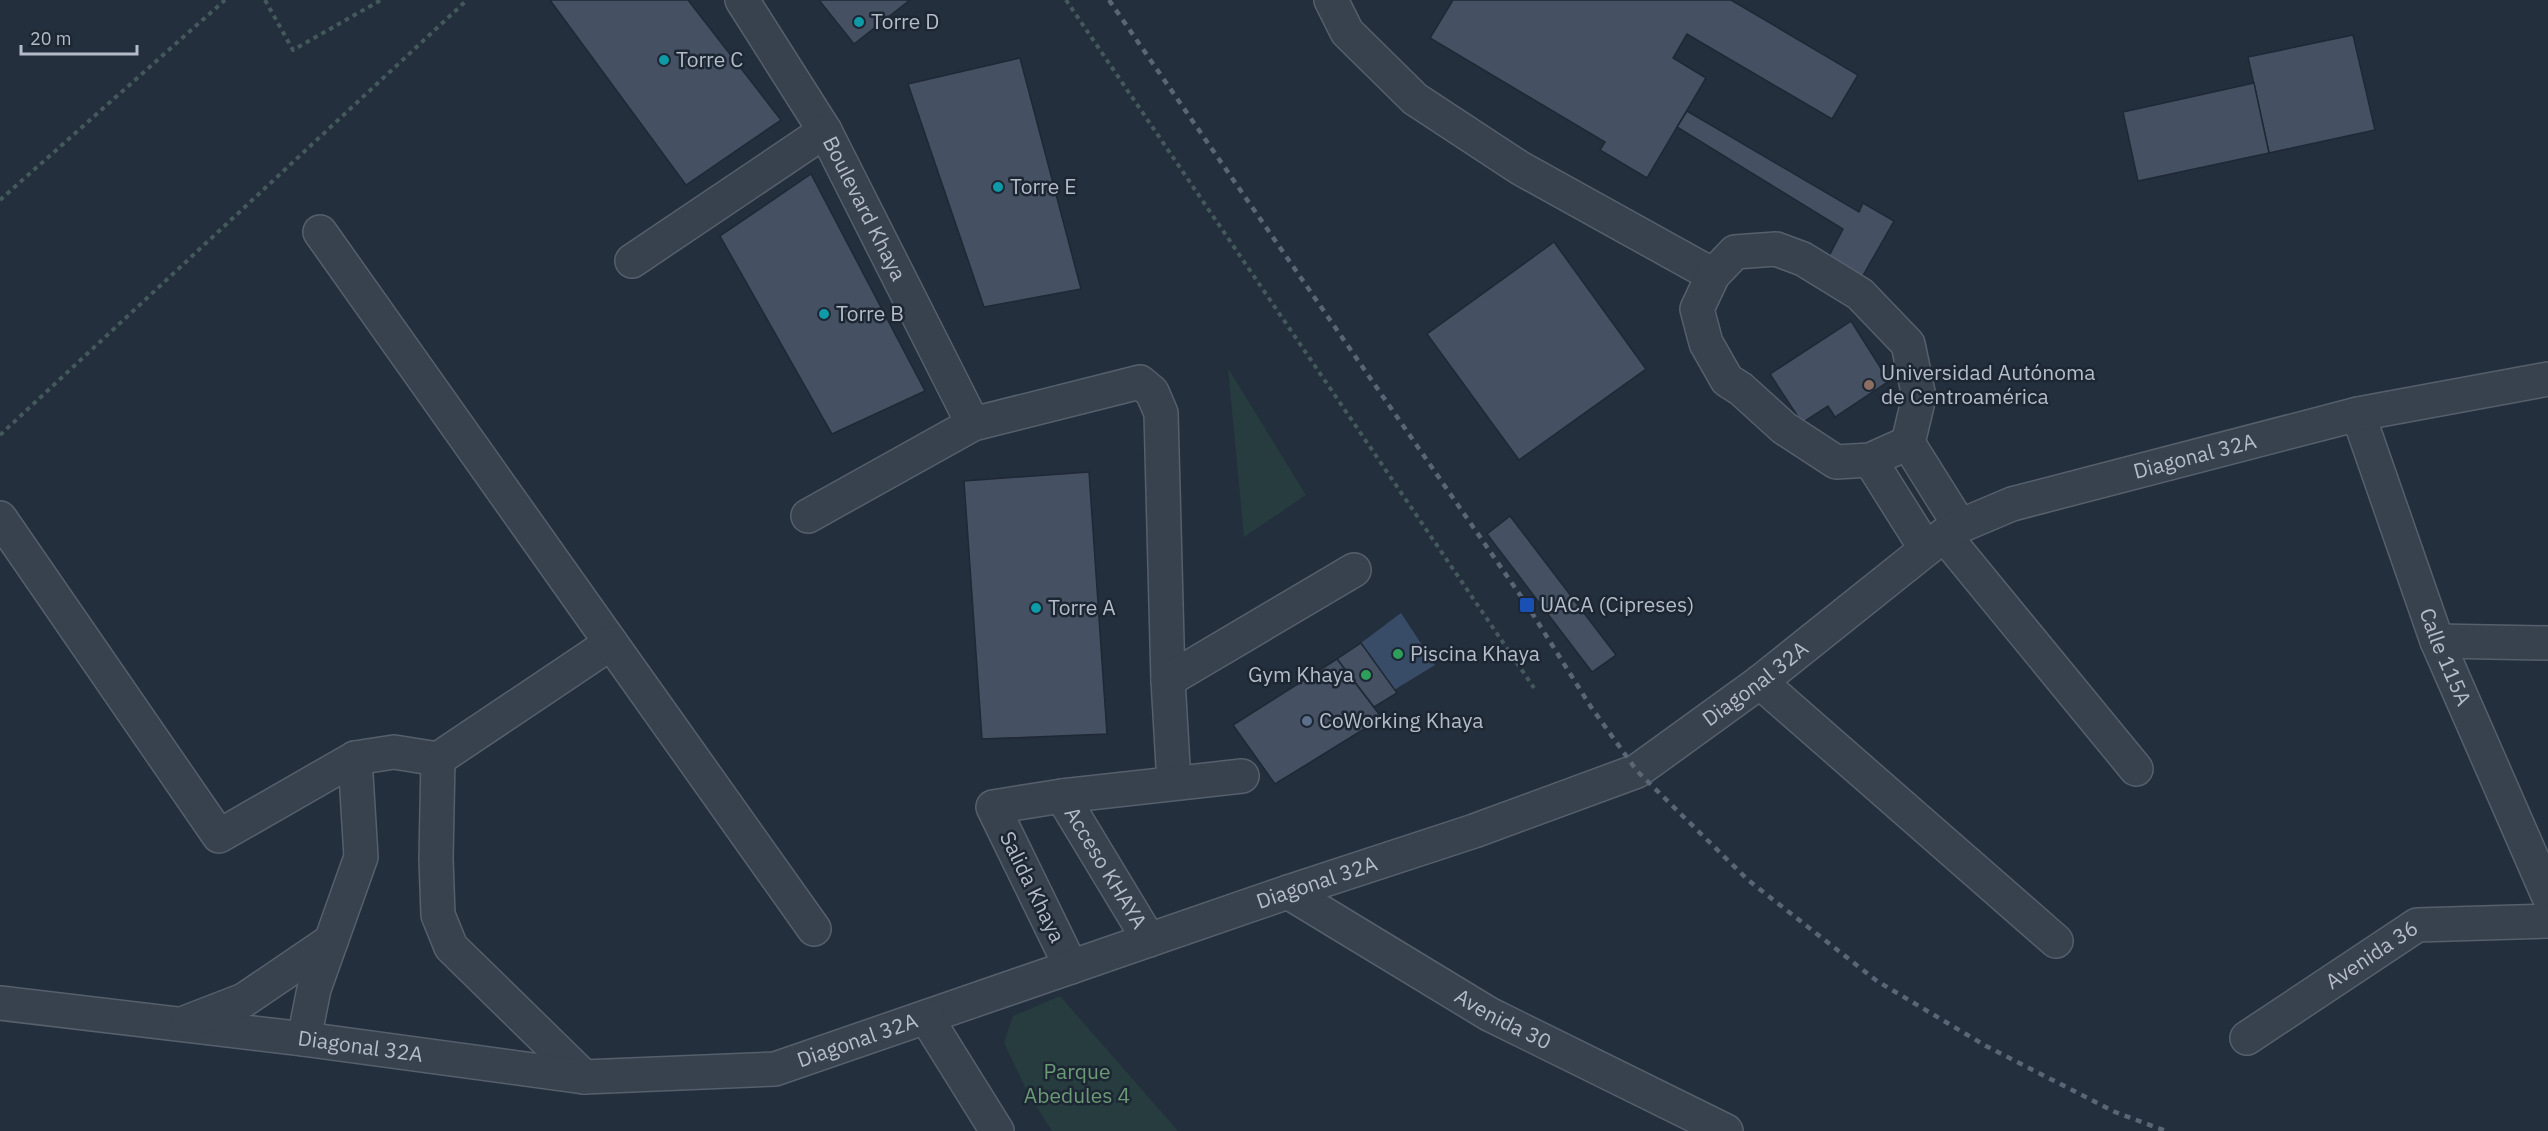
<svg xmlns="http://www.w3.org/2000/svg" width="2548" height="1131" font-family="'IBM Plex Sans',sans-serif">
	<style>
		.green { fill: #263c3f }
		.water { fill: #394c67 }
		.building { fill: #455162; stroke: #1f2835; stroke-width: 1.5 }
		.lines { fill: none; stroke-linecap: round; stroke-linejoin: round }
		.minor-casing { stroke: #565f6c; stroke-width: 36 }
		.path { stroke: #44595c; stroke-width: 4; stroke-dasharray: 4.5 4.5; stroke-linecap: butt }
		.minor { stroke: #38414e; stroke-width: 33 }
		.rail { stroke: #5a6575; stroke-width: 4.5; stroke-dasharray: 6 6; stroke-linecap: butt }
		.culture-dot { fill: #0f9aa8; stroke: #1d2633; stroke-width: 2 }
		.education-dot { fill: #8d6e63; stroke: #1d2633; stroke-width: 2 }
		.transit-dot { fill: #1a4fb4; stroke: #1d2633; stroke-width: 2 }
		.leisure-dot { fill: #2e9e5b; stroke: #1d2633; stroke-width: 2 }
		.service-dot { fill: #5c6f8a; stroke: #1d2633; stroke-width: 2 }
		.labels { text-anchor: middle; stroke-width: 5; stroke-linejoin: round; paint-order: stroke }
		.poi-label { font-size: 21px; fill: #b4bcc9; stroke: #1d2633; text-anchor: start }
		.street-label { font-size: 21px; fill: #b4bcc9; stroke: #1d2633 }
		.park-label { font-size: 21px; fill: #6b9a76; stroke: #1d2633 }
	</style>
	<rect width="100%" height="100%" fill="#242f3e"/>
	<g class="green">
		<polygon points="1228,368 1306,495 1244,537"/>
		<polygon points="1060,996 1178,1131 1052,1131 1028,1093 1004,1043 1013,1016"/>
	</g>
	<polygon class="water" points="1401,613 1435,665 1394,690 1361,643"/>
	<g class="building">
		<polygon points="550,0 688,0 781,120 686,185"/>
		<polygon points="819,0 910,0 854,44"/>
		<polygon points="1453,0 1731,0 1858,75 1832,119 1687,34 1673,58 1706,78 1647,178 1600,150 1605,142 1430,38"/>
		<polygon points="2353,35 2375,130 2269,153 2248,57"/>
		<polygon points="1020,58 1081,289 984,307 908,84"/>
		<polygon points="2254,83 2269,153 2138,181 2123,112"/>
		<polygon points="1687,111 1859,212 1863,203 1894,221 1861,279 1828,258 1843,229 1677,127"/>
		<polygon points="811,174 925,391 832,434 720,236"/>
		<polygon points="1554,242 1646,369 1519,460 1427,334"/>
		<polygon points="1851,321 1889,381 1835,417 1828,406 1802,423 1770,374"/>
		<polygon points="1089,472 1107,734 982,739 964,481"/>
		<polygon points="1510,516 1616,655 1592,672 1487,534"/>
		<polygon points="1361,643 1397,693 1374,707 1337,659"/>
		<polygon points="1337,659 1382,718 1275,784 1233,725"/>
	</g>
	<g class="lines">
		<g class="minor-casing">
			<g id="minor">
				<path id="s1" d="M 742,0 L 825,131 L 973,424"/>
				<polyline points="1331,0 1347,32 1415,99 1520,168 1713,275"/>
				<polyline points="632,261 825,131"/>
				<path id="s2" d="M 2358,414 L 2437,641 L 2548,895"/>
				<polyline points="1908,443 1870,460 1836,462 1784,428 1741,389 1727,380 1706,343 1697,309 1713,275 1735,252 1776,249 1803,259 1860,294 1908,344 1919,397 1908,443 1960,526"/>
				<polyline points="1870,460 1926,549"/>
				<polyline points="808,516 973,424 1140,382 1152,392 1161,413 1168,680 1174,783"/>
				<polyline points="0,518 219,836 355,758 394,752 438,759 611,643 320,232"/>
				<polyline points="1944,535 2136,769"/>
				<polyline points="2437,641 2548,643"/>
				<polyline points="611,643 814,929"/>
				<polyline points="1168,680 1354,570"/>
				<polyline points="1760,682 2056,941"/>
				<polyline points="438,759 436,859 438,915 451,947 584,1077"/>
				<path id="s3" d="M 1062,796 L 1149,940"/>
				<path id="s4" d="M 1288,892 L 1489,1014 L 1726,1131"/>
				<polyline points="1071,967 993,807 1062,796 1242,776"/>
				<path id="s5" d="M 0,1003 L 304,1039 L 584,1077 L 775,1069 L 1288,892 L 1474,831 L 1637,771 L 1760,682 L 1939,539 L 1960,526 L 2012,504 L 2358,414 L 2548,379"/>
				<polyline points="926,1017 997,1131"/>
				<polyline points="187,1022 244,1000 331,941"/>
				<path id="s6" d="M 2247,1038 L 2417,925 L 2548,921"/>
				<polyline points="304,1039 314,989 361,857 355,758"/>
			</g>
		</g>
		<g class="path">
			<polyline points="265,0 293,50 381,0"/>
			<polyline points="1066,0 1534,688"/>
			<polyline points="0,200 225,0"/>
			<polyline points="0,435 467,0"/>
		</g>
		<use href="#minor" class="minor"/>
		<polyline class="rail" points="1109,0 1527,605 1591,707 1637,771 1748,880 1877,981 1986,1046 2115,1112 2166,1131"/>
	</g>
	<g class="culture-dot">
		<circle cx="859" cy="22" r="6"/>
		<circle cx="664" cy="60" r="6"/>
		<circle cx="998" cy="187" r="6"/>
		<circle cx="824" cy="314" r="6"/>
		<circle cx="1036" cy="608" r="6"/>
	</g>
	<circle class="education-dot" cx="1869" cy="385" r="6"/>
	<rect class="transit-dot" x="1519" y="597" width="16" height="16" rx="3"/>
	<g class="leisure-dot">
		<circle cx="1398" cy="654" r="6"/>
		<circle cx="1366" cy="675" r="6"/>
	</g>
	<circle class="service-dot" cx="1307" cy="721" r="6"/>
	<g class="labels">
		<g class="poi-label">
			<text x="871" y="29">Torre D</text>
			<text x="676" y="67">Torre C</text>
			<text x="1010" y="194">Torre E</text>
			<text x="836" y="321">Torre B</text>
			<text x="1881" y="380">Universidad Autónoma<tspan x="1881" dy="24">de Centroamérica</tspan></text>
			<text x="1540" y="612">UACA (Cipreses)</text>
			<text x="1048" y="615">Torre A</text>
			<text x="1410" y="661">Piscina Khaya</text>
			<text x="1354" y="682" text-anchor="end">Gym Khaya</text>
			<text x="1319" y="728">CoWorking Khaya</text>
		</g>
		<g class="street-label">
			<text dy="7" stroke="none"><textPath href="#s1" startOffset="242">Boulevard Khaya</textPath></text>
			<text dy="7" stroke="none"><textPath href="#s5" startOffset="2343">Diagonal 32A</textPath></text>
			<text dy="7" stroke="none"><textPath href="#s2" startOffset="258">Calle 115A</textPath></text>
			<text dy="7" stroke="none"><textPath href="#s5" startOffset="1839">Diagonal 32A</textPath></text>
			<text dy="7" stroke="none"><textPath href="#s3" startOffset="84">Acceso KHAYA</textPath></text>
			<text dy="7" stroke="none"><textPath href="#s5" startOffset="1353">Diagonal 32A</textPath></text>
			<text transform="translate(1032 887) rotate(64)" y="7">Salida Khaya</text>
			<text dy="7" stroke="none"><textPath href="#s6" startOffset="150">Avenida 36</textPath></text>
			<text dy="7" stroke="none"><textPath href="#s4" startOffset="250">Avenida 30</textPath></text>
			<text dy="7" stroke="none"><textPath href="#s5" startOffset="867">Diagonal 32A</textPath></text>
			<text dy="7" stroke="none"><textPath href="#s5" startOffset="363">Diagonal 32A</textPath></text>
		</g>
		<g class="park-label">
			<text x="1077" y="1079">Parque<tspan x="1077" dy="24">Abedules 4</tspan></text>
		</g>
	</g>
	<path d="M21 45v9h116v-9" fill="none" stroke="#b4bcc9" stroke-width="3"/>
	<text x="30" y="45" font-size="18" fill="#b4bcc9" stroke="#1d2633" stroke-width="4.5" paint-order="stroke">20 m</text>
</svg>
